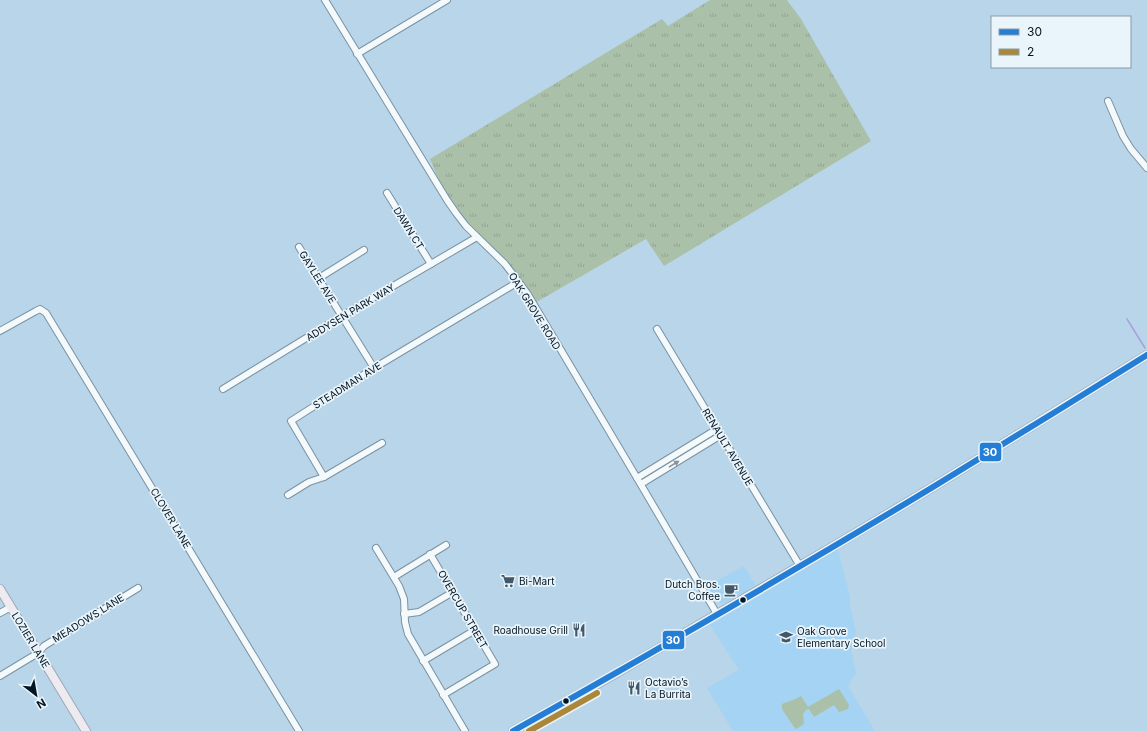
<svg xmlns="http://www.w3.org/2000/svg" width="1147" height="731" font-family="Inter,sans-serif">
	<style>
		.built { fill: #a4d3f3 }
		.grass { fill: url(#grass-tufts) }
		.green { fill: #abc0a8 }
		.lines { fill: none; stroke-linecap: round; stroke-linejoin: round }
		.stream { stroke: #a9a0dc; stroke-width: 1.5 }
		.minor-casing { stroke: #7b92a2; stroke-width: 8 }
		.major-casing { stroke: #a2a7b4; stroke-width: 10 }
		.minor { stroke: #f4f9fc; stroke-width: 6 }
		.major { stroke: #edebf0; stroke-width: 8 }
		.bus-1-casing { stroke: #e9f4fb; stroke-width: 9 }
		.bus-2-casing { stroke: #e9f4fb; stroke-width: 9 }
		.bus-1 { stroke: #257ed6; stroke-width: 6 }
		.bus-2 { stroke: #aa8739; stroke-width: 6 }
		.oneway { fill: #87929a }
		.bus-dot { fill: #021522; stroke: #e9f4fb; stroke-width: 1.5 }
		.labels { text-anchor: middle; stroke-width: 3.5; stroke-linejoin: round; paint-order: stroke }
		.street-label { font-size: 10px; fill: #021522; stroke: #e9f4fb }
		.poi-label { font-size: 10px; fill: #021522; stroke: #e9f4fb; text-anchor: start }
		.line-badge { stroke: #e9f4fb; stroke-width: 1.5 }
		.badge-label { font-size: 11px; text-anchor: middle; font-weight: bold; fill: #fff }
	</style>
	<defs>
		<pattern id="grass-tufts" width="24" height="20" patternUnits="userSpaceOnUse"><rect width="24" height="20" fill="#abc0a8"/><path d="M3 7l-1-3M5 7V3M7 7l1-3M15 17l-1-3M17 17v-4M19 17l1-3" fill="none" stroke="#92a490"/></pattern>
	</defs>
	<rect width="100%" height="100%" fill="#b8d5e9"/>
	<g class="built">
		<polygon points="838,549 850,597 850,606 856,632 854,642 851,650 856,673 848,686 875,731 733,731 707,688 739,670 710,625"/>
		<polygon points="744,566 756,586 726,602 721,603 716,601 713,598 706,587"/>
	</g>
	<polygon class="grass" points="710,0 787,0 801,19 871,141 664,266 646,239 533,304 512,273 447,200 430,159 662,19 668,26"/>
	<path class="green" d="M 839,689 L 849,705 L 848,709 L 839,712 L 834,705 L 814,717 L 809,709 L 807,709 L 803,714 L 804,724 L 796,729 L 794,727 L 782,709 L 782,704 C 789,701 795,700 801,696 L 808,707 Z"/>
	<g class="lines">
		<polyline class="stream" points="1127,319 1145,348"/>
		<g class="minor-casing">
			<g id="minor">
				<polyline points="325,0 447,200 456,213 466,226 505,264 527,293 637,478 717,614"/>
				<polyline points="357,54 447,0"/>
				<polyline points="1108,101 1123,136 1131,149 1147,168"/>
				<polyline points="387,193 431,264"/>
				<polyline points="299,247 374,368"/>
				<polyline points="319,278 364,250"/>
				<polyline points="657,329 800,566"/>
				<polyline points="0,331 36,311 40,309 46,313 299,731"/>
				<polyline points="223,389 342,316 477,237"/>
				<polyline points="382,443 324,477 291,421 374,368 518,282"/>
				<polyline points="637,478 717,429"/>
				<polyline points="641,484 721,435"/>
				<polyline points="288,495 309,482 324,477"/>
				<polyline points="376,548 399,586 404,599 405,622 408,634 465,731"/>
				<polyline points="430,554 495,664 443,695"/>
				<polyline points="394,577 446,545"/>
				<polyline points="0,613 11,607"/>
				<polyline points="404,614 419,612 453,592"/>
				<polyline points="423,661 475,630"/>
				<polyline points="0,676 38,653 44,646 138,588"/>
			</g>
		</g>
		<g class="major-casing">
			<g id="major">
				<polyline points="0,589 86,731"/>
				<polyline points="513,731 608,678 839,543 933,487 1147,355"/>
			</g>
		</g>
		<use href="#minor" class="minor"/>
		<use href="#major" class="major"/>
		<g class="bus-1-casing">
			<path id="bus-1" d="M 513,731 C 654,652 794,571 933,487 C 1004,444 1076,399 1147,355"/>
		</g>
		<g class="bus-2-casing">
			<polyline id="bus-2" points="529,731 597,693"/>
		</g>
		<use href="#bus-1" class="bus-1"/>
		<use href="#bus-2" class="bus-2"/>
	</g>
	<defs><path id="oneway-solid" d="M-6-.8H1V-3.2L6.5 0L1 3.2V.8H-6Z"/></defs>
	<use class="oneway" href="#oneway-solid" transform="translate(674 464) rotate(-31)"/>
	<defs>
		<g id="supermarket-bare" transform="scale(1.08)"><path d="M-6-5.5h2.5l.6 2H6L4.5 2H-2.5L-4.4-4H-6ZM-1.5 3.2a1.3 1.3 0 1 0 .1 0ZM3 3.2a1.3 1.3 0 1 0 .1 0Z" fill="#425868" stroke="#e9f4fb" stroke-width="2.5" paint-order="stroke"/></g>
		<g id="cafe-bare" transform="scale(1.08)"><path d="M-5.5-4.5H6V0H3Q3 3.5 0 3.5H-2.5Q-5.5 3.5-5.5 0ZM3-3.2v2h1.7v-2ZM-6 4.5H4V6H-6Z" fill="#425868" stroke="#e9f4fb" stroke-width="2.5" paint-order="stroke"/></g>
		<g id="restaurant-bare" transform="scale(1.08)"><path d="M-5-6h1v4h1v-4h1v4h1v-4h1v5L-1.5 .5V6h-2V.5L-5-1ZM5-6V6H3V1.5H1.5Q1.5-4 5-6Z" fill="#425868" stroke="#e9f4fb" stroke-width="2.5" paint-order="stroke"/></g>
		<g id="school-bare" transform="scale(1.08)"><path d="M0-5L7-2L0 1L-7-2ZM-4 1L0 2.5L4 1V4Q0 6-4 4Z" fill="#425868" stroke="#e9f4fb" stroke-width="2.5" paint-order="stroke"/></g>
	</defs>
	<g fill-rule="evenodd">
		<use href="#supermarket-bare" x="508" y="581"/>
		<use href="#cafe-bare" x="731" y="590"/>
		<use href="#restaurant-bare" x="579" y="630"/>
		<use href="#school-bare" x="786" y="637"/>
		<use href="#restaurant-bare" x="634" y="688"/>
	</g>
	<g class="bus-dot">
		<circle cx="743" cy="600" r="3.5"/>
		<circle cx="566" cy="701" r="3.5"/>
	</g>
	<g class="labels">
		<g class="street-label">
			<text transform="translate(409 228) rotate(58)" y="4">DAWN CT</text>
			<text transform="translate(318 277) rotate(58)" y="4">GAYLEE AVE</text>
			<text transform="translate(535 311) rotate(58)" y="4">OAK GROVE ROAD</text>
			<text transform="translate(350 312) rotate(-31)" y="4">ADDYSEN PARK WAY</text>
			<text transform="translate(347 385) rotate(-32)" y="4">STEADMAN AVE</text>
			<text transform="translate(728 447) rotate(59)" y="4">RENAULT AVENUE</text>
			<text transform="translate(171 518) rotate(59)" y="4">CLOVER LANE</text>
			<text transform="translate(463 609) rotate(60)" y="4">OVERCUP STREET</text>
			<text transform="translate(88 618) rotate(-32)" y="4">MEADOWS LANE</text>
			<text transform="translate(31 640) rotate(59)" y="4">LOZIER LANE</text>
		</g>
		<g class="poi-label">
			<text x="519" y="585">Bi-Mart</text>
			<text x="720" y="588" text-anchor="end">Dutch Bros.<tspan x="720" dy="12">Coffee</tspan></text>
			<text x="568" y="634" text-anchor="end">Roadhouse Grill</text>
			<text x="797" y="635">Oak Grove<tspan x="797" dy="12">Elementary School</tspan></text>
			<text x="645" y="686">Octavio’s<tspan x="645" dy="12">La Burrita</tspan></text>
		</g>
	</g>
	<g class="line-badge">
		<rect x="979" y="442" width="23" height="20" rx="4" fill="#257ed6"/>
		<rect x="662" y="630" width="23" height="20" rx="4" fill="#257ed6"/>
	</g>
	<g class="badge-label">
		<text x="990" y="456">30</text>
		<text x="673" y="644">30</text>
	</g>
	<rect x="991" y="16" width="140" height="52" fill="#e9f4fb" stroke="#8d9ba4"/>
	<rect x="999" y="29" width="20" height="6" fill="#257ed6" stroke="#8d9ba4"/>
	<text x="1027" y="36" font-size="12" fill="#021522">30</text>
	<rect x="999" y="49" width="20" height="6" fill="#aa8739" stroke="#8d9ba4"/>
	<text x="1027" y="56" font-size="12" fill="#021522">2</text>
	<g transform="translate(36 695) rotate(149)" stroke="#e9f4fb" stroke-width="3" paint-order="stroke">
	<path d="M0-3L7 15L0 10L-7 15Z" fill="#021522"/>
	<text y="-6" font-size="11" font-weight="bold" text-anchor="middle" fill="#021522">N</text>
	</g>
</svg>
